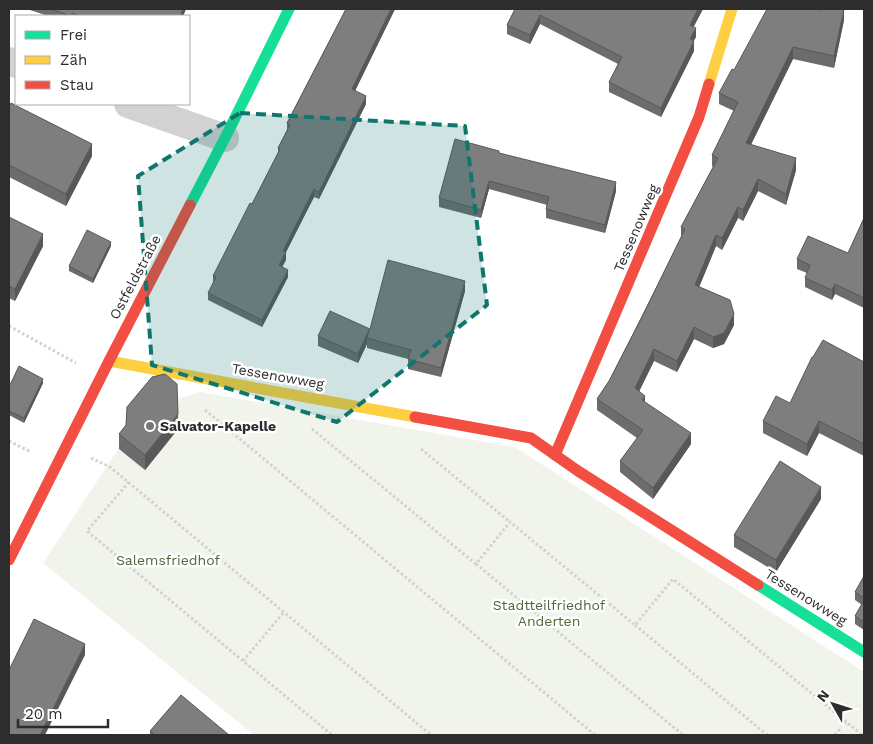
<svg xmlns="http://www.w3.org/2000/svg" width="873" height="744" font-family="'Work Sans',sans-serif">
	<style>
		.green { fill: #f0f4eb }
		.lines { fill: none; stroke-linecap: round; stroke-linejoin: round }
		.path { stroke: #d2d2d2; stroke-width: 3; stroke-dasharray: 2.5 2.5; stroke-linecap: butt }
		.street { stroke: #d2d2d2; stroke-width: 28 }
		.fast { stroke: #16e098; stroke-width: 11 }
		.slow { stroke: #ffcf43; stroke-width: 11 }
		.jam { stroke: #f24e42; stroke-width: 11 }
		.wall { fill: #6c6c6c }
		.shaded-wall { fill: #585858 }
		.building { fill: #7e7e7e; stroke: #585858 }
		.marked { fill: #0f766e; fill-opacity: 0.2; stroke: #0f766e; stroke-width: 4; stroke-dasharray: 10 6; stroke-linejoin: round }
		.poi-dot { fill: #767676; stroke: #fff; stroke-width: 2 }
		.labels { text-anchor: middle; stroke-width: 5; stroke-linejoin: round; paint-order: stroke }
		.street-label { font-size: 14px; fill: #2d2d2d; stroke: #fff }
		.poi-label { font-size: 14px; font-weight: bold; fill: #2d2d2d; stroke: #fff; text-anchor: start }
		.park-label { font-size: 14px; fill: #50673c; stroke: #fff }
	</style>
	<rect width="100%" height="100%" fill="#fff"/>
	<polygon class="green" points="200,392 515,447 864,672 864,735 254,735 43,563 115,454 129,436 177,399"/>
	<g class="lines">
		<g class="path">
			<polyline points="9,326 76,363"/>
			<polyline points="205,410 595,735"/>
			<polyline points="312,429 476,564 510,522 635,625 673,579 862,735"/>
			<polyline points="9,441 31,452"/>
			<polyline points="421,449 510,522"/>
			<polyline points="91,458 110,467 431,735"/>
			<polyline points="129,482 87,531 332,735"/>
			<polyline points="476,564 683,735"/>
			<polyline points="635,625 767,735"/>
			<polyline points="243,661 284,612"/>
			<polyline points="835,735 846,722"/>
		</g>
		<g class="street">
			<polyline points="9,61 16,64"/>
			<polyline points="128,104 225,138"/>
		</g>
		<g class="fast">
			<polyline points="190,205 225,138 289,9"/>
			<polyline points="758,585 864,652"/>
		</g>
		<g class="slow">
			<polyline points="709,84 732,9"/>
			<polyline points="109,361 415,417"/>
		</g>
		<g class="jam">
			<polyline points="415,417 531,438 578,471 758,585"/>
			<polyline points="555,455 699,117 709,84"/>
			<polyline points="9,560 109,361 190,205"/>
		</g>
	</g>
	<g class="wall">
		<polygon points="27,9 186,9 183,16 48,16"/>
		<polygon points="346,9 395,9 355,91 366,104 319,199 314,197 286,252 286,260 282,267 288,277 262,327 208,300 208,293 213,283 213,276 252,204 278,153 278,148 287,130 287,123"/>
		<polygon points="515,9 703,9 693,27 696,37 693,41 694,51 661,117 609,92 609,82 618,64 540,24 530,44 507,34 507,25"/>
		<polygon points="844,20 834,68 793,59 751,145 796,170 786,205 758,191 743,221 738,218 722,250 716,246 699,287 734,325 724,344 713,348 694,339 677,372 654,361 639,391 645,402 691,444 653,499 620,472 620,461 637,438 597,410 597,399 609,381 681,238 681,227 713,167 712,166 712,155 734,111 719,104 719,93 734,70"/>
		<polygon points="9,107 92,156 66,206 9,177"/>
		<polygon points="499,153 616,191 605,233 546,218 546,209 547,205 489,189 481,218 439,207 439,198"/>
		<polygon points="9,217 43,246 15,301 9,298"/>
		<polygon points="864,218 864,308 835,294 832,300 805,287 805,278 807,273 797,269 797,259 848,253"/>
		<polygon points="111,246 93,283 69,271 69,266"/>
		<polygon points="465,291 441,377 408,369 408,359 367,348 367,344 358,363 318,346 318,336 370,329"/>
		<polygon points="864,362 864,456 819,433 807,456 763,433 763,421 790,403"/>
		<polygon points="43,383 24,423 9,415 9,387"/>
		<polygon points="178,429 145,470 119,449 119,434"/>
		<polygon points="821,499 776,572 734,547 734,535"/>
		<polygon points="864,576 864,630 855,624 855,616 862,605 855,600 855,592"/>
		<polygon points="150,731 229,735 150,735"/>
	</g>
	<g class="shaded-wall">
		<polygon points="183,9 186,9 183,16 180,16"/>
		<polygon points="391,9 395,9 352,97 352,89"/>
		<polygon points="698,9 703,9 690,34 690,25"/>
		<polygon points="844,9 844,20 834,68 834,56"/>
		<polygon points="540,15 540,24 530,44 530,35"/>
		<polygon points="696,28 696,37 690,48 690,39"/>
		<polygon points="694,41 694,51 661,117 661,108"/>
		<polygon points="793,47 793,59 746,154 746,143"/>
		<polygon points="366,96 366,104 319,199 319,192"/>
		<polygon points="92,144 92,156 66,206 66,194"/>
		<polygon points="796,158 796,170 786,205 786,194"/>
		<polygon points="758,179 758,191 743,221 743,210"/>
		<polygon points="489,181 489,189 481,218 481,210"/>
		<polygon points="616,182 616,191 605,233 605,225"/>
		<polygon points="314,189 314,197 283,258 283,251"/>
		<polygon points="738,207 738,218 722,250 722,238"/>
		<polygon points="43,234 43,246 15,301 15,289"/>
		<polygon points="716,235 716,246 695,297 695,285"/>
		<polygon points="111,242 111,246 93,283 93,279"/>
		<polygon points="286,252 286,260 279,273 279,265"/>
		<polygon points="288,270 288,277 262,327 262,320"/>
		<polygon points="465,281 465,291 441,377 441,368"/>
		<polygon points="835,284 835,294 832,300 832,290"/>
		<polygon points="734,314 734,325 724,344 713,348 713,337"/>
		<polygon points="694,327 694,339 677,372 677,361"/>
		<polygon points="369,330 367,338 367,344 358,363 358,354"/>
		<polygon points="654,349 654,361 635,400 635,388"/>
		<polygon points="43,379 43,383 24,423 24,418"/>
		<polygon points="645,396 645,407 642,400"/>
		<polygon points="178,414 178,429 145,470 145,455"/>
		<polygon points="819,421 819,433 807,456 807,444"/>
		<polygon points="691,433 691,444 653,499 653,488"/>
		<polygon points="821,487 821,499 776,572 776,560"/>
		<polygon points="85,644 85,655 45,735 40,735"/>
	</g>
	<g class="building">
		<polygon points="51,9 183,9 180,16 81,16 72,13 71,16"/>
		<polygon points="346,9 391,9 352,89 366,96 319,192 314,189 283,251 286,252 279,265 288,270 262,320 208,293 216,277 213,276 250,203 252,204 280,149 278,148 290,125 287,123"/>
		<polygon points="515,9 698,9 690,25 696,28 690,39 694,41 661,108 609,82 622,57 540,15 530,35 507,25"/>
		<polygon points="767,9 815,9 821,10 821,9 844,9 834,56 793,47 746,143 796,158 786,194 758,179 743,210 738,207 722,238 716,235 695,285 730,300 734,314 724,333 713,337 694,327 677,361 654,349 635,388 645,396 642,400 691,433 653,488 620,461 643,430 597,399 609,381 641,319 685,229 681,227 718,158 712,155 738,102 719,93 732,69 734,70"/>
		<polygon points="11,103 92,144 66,194 9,165 9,107"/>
		<polygon points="455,139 499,151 499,153 616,182 605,225 546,209 549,197 489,181 481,210 439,198"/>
		<polygon points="9,217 43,234 15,289 9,286"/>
		<polygon points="864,218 864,298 835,284 832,290 805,278 810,265 797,259 808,236 848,253"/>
		<polygon points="87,230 111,242 93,279 69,266"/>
		<polygon points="388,260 465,281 441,368 408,359 411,350 367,338 369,330 358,354 318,336 330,311 370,329"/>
		<polygon points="823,340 864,362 864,444 819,421 807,444 763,421 776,396 790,403 812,357 813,357"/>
		<polygon points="19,366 43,379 24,418 9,411 9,387"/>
		<polygon points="165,374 177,384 178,414 145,455 119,434 126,425 127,407 152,377"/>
		<polygon points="780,461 821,487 776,560 734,535"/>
		<polygon points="864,576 864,598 855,592"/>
		<polygon points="864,600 864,622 855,616"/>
		<polygon points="34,619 85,644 40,735 9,735 9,670"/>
		<polygon points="181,695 229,735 155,735 150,731"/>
	</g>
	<path class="marked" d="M 240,113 L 465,126 L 487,305 L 337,422 L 152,365 L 138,176 Z"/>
	<circle class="poi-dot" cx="150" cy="426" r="5"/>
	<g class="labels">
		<g class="street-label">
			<text transform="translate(636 228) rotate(-67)" y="5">Tessenowweg</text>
			<text transform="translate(135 277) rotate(-62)" y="5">Ostfeldstraße</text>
			<text transform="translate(278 376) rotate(10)" y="5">Tessenowweg</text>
			<text transform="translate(806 597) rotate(32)" y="5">Tessenowweg</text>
		</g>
		<g class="poi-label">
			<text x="160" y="431">Salvator-Kapelle</text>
		</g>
		<g class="park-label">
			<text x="168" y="565">Salemsfriedhof</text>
			<text x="549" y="610">Stadtteilfriedhof<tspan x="549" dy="16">Anderten</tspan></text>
		</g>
	</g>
	<rect width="873" height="744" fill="none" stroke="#2d2d2d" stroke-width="20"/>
	<rect x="15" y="15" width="175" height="90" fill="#ffffff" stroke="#ababab"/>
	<rect x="25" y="31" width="25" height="8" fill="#16e098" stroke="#ababab"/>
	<text x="60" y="40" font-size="15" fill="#2d2d2d">Frei</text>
	<rect x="25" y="56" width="25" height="8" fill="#ffcf43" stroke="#ababab"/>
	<text x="60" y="65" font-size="15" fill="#2d2d2d">Zäh</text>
	<rect x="25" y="81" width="25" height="8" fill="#f24e42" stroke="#ababab"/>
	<text x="60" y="90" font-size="15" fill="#2d2d2d">Stau</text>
	<g transform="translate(833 704) rotate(309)" stroke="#ffffff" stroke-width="4" paint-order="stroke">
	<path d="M0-4L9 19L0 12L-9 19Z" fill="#2d2d2d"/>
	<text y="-8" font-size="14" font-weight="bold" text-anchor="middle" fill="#2d2d2d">N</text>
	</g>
	<path d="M18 719v8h90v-8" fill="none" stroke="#2d2d2d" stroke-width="2.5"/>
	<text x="25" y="719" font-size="15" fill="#2d2d2d" stroke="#ffffff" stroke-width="4" paint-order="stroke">20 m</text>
</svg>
